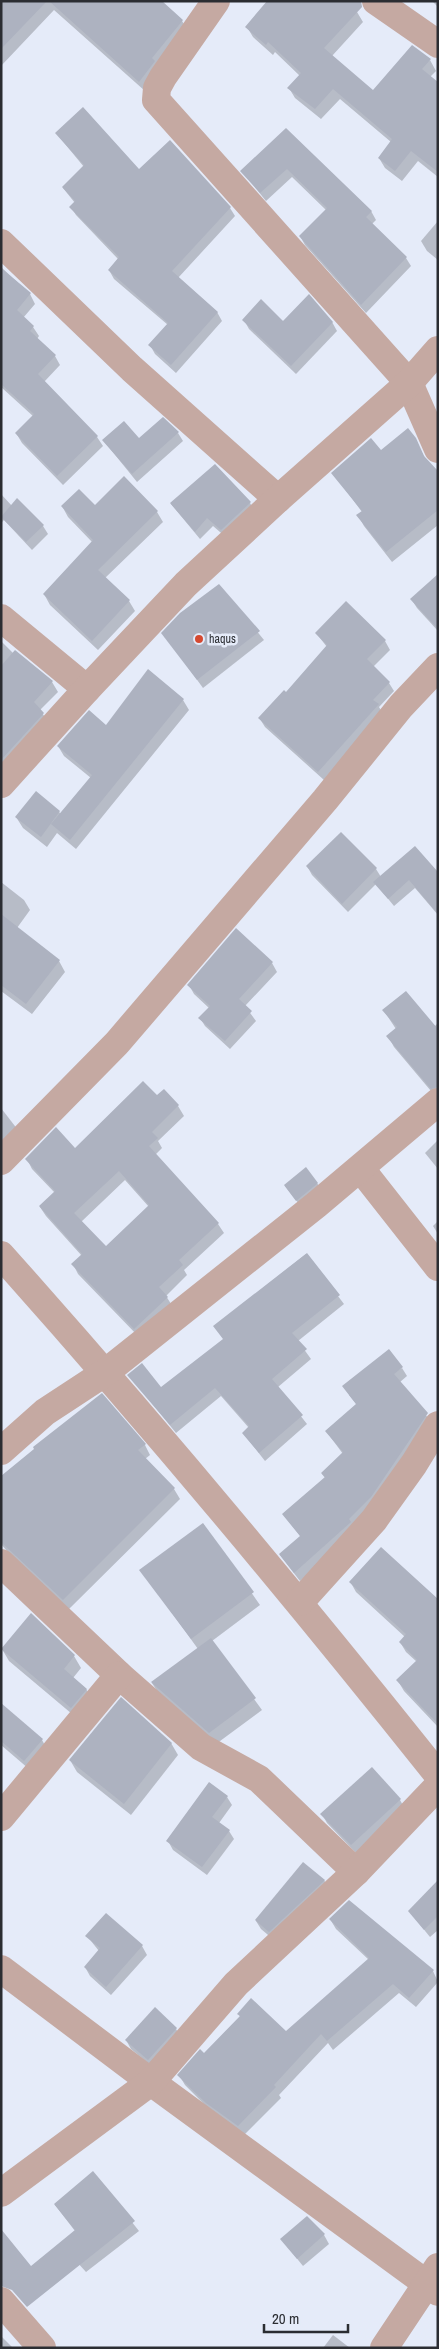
<svg xmlns="http://www.w3.org/2000/svg" width="439" height="2349" font-family="'Archivo Narrow',sans-serif">
	<style>
		.shadow { fill: #0003; fill-rule: evenodd }
		.building { fill: #adb2c0; fill-rule: evenodd }
		.lines { fill: none; stroke-linecap: round; stroke-linejoin: round }
		.street { stroke: #c5a9a2; stroke-width: 28 }
		.poi-dot { fill: #d54930; stroke: #e5ebf9; stroke-width: 2 }
		.labels { text-anchor: middle; stroke-width: 5; stroke-linejoin: round; paint-order: stroke }
		.poi-label { font-size: 12px; fill: #2b2d32; stroke: #e5ebf9; text-anchor: start }
	</style>
	<rect width="100%" height="100%" fill="#e5ebf9"/>
	<g class="shadow">
		<polygon points="1,1 160,1 182,21 189,32 145,91 54,10 1,66"/>
		<polygon points="432,1 438,1 438,7"/>
		<polygon points="357,12 363,22 332,56 373,92 430,60 436,71 430,77 438,83 438,177 418,161 402,181 385,168 379,158 391,142 340,99 321,119 295,98 289,88 300,76 275,52 273,55 253,37 247,27"/>
		<polygon points="286,130 371,211 376,220 372,224 406,258 411,266 366,313 305,245 300,236 327,211 292,177 266,201 242,171"/>
		<polygon points="56,133 139,171 230,208 235,216 178,278 217,312 222,321 176,373 155,354 150,345 168,325 114,279 109,270 118,259 76,215 71,207 75,203 63,188 84,167"/>
		<polygon points="438,221 438,260 427,251 421,241"/>
		<polygon points="1,267 30,294 35,304 23,318 33,327 39,336 37,339 55,356 60,365 44,382 97,437 103,446 63,485 22,443 16,433 34,417 1,387"/>
		<polygon points="244,320 332,322 337,331 296,374 249,329"/>
		<polygon points="178,433 183,441 137,482 103,440 139,440"/>
		<polygon points="415,439 426,460 438,474 438,525 392,562 364,526 358,515 362,512 333,473 380,451"/>
		<polygon points="215,466 250,503 255,512 227,538 213,526 200,539 171,504"/>
		<polygon points="124,478 157,512 163,522 105,578 129,601 135,611 98,650 50,605 44,594 93,543 68,517 62,506 95,507"/>
		<polygon points="1,494 12,506 43,526 48,534 32,550 4,520 1,523"/>
		<polygon points="438,576 438,631 417,608 412,600"/>
		<polygon points="219,585 264,640 203,688 163,633"/>
		<polygon points="346,603 385,641 390,650 373,667 389,683 394,691 379,707 383,714 324,780 265,727 260,719 286,694 327,647 316,633"/>
		<polygon points="1,641 14,654 16,652 52,682 58,692 40,710 49,723 1,776"/>
		<polygon points="183,700 189,710 76,849 57,833 47,847 23,828 16,817 59,812 61,814 91,778 64,756 58,746"/>
		<polygon points="341,834 376,869 381,877 438,874 438,915 415,888 394,906 376,884 348,912 312,875 307,866"/>
		<polygon points="1,882 24,900 30,910 17,928 59,961 65,972 32,1014 1,991"/>
		<polygon points="272,963 277,972 245,1006 256,1021 230,1049 205,1026 200,1018 209,1008 194,994 189,985"/>
		<polygon points="384,1011 434,1027 438,1023 438,1095 436,1097 394,1047 388,1036 396,1029"/>
		<path d="M 164,1091 L 178,1106 L 184,1116 L 158,1141 L 162,1148 L 155,1155 L 218,1224 L 224,1233 L 184,1270 L 187,1275 L 166,1296 L 173,1307 L 140,1338 L 78,1274 L 73,1264 L 82,1256 L 46,1216 L 40,1207 L 55,1193 L 32,1169 L 27,1159 L 75,1149 ZM 125,1180 L 149,1207 L 106,1248 L 81,1222 Z"/>
		<polygon points="1,1108 18,1130 1,1145"/>
		<polygon points="438,1140 438,1169 425,1153"/>
		<polygon points="317,1183 320,1188 299,1204 285,1186"/>
		<polygon points="438,1221 438,1234 433,1226"/>
		<polygon points="306,1254 344,1304 298,1341 311,1359 278,1387 307,1424 265,1461 243,1433 249,1428 221,1396 176,1433 129,1375 161,1389 224,1340 215,1326"/>
		<polygon points="402,1368 407,1376 400,1382 432,1423 346,1542 300,1581 280,1555 301,1537 283,1514 325,1478 322,1474 343,1454 326,1431 357,1405 349,1395"/>
		<polygon points="102,1395 145,1445 150,1455 145,1459 174,1489 180,1499 69,1609 13,1558 1,1544 1,1477"/>
		<polygon points="203,1524 260,1605 212,1641 262,1710 216,1744 159,1694 152,1683 198,1649 141,1570"/>
		<polygon points="351,1583 438,1603 438,1727 404,1691 398,1681 417,1662 406,1652 400,1642 405,1637 356,1592"/>
		<polygon points="2,1649 74,1656 81,1668 73,1678 86,1689 93,1701 78,1719 9,1661"/>
		<polygon points="1,1705 42,1740 47,1749 29,1769 1,1745"/>
		<polygon points="171,1743 178,1755 131,1815 77,1772 70,1760"/>
		<polygon points="372,1769 400,1800 405,1809 356,1853 327,1823 322,1814"/>
		<polygon points="227,1797 232,1805 219,1823 229,1831 234,1839 207,1875 173,1850 168,1841"/>
		<polygon points="324,1880 329,1889 274,1940 261,1929 256,1921"/>
		<polygon points="438,1882 438,1930 430,1937 409,1911"/>
		<polygon points="349,1901 433,1971 438,1982 416,2007 399,1993 333,2050 328,2043 279,2095 281,2098 244,2135 213,2113 185,2085 179,2075 204,2054 240,2017 239,2014 286,2033 369,1960 336,1929 330,1919"/>
		<polygon points="87,1936 142,1946 147,1955 111,1995 90,1976 85,1967 99,1951"/>
		<polygon points="176,2029 181,2037 154,2068 131,2049 126,2040"/>
		<polygon points="93,2173 139,2231 86,2272 67,2251 75,2231 55,2205"/>
		<polygon points="307,2217 324,2235 329,2244 303,2266 282,2240"/>
		<polygon points="333,2335 350,2348 323,2348"/>
		<polygon points="1,2336 13,2348 1,2348"/>
	</g>
	<g class="building">
		<polygon points="1,1 47,1 1,49"/>
		<polygon points="49,1 162,1 183,20 152,58 155,61 139,82"/>
		<polygon points="267,1 361,1 362,7 324,48 373,90 412,45 431,59 422,69 438,82 438,172 411,151 395,171 378,158 392,139 333,89 315,109 287,88 301,73 268,42 266,45 245,27"/>
		<polygon points="83,107 139,169 170,140 231,207 172,271 218,312 171,365 148,345 168,323 108,270 119,257 69,207 75,201 62,187 84,165 55,133"/>
		<polygon points="286,128 372,211 366,217 407,257 361,305 299,236 327,208 287,169 260,193 240,171"/>
		<polygon points="1,268 31,293 17,310 34,326 30,331 56,355 38,374 98,436 57,476 15,433 34,414 1,384"/>
		<polygon points="309,294 333,322 291,366 242,320 261,299 283,321"/>
		<polygon points="163,417 179,432 132,474 102,440 124,421 139,438"/>
		<polygon points="408,428 416,438 424,456 438,471 438,510 386,552 356,515 362,511 331,473 371,438 381,450"/>
		<polygon points="215,464 251,502 221,530 207,518 195,532 170,503"/>
		<polygon points="124,476 158,511 98,570 130,600 92,641 43,594 93,540 61,506 79,489 95,505"/>
		<polygon points="17,498 44,525 26,542 1,517"/>
		<polygon points="438,574 438,629 410,599"/>
		<polygon points="219,584 260,631 197,680 161,633 180,613"/>
		<polygon points="346,601 386,640 367,659 390,682 373,700 379,704 318,772 258,718 284,690 286,692 327,645 315,633"/>
		<polygon points="15,650 53,681 34,702 44,713 1,760 1,666"/>
		<polygon points="148,669 184,699 70,840 51,824 92,775 57,746 89,710 106,725"/>
		<polygon points="36,791 60,811 41,837 15,817"/>
		<polygon points="341,832 377,868 342,904 306,866"/>
		<polygon points="415,846 438,872 438,914 409,880 388,899 373,882"/>
		<polygon points="1,914 60,960 26,1004 1,985"/>
		<polygon points="236,928 273,962 239,999 252,1011 225,1041 198,1018 210,1006 187,985"/>
		<polygon points="406,991 438,1029 438,1087 431,1089 386,1036 397,1027 382,1010"/>
		<path d="M 143,1081 L 157,1095 L 164,1089 L 179,1105 L 152,1132 L 158,1138 L 149,1146 L 219,1223 L 179,1260 L 183,1265 L 159,1287 L 168,1297 L 134,1329 L 71,1264 L 82,1254 L 39,1206 L 55,1191 L 25,1159 L 56,1127 L 75,1148 ZM 119,1171 L 149,1205 L 106,1246 L 74,1213 Z"/>
		<polygon points="306,1167 318,1183 296,1201 284,1185"/>
		<polygon points="307,1253 340,1295 292,1333 307,1349 272,1379 303,1415 259,1453 242,1433 249,1426 215,1388 170,1425 127,1375 142,1363 161,1387 223,1339 213,1326"/>
		<polygon points="389,1349 403,1367 394,1374 428,1413 371,1497 349,1519 351,1522 294,1573 279,1554 300,1536 282,1514 325,1477 321,1473 343,1452 325,1431 356,1404 342,1386"/>
		<polygon points="102,1393 146,1444 138,1450 175,1488 63,1600 1,1542 1,1476 34,1449 33,1447"/>
		<polygon points="203,1523 254,1592 191,1639 139,1570"/>
		<polygon points="381,1547 438,1599 438,1724 396,1680 417,1660 399,1642 406,1634 349,1582"/>
		<polygon points="31,1613 75,1655 64,1669 87,1689 71,1708 1,1649"/>
		<polygon points="211,1638 256,1698 209,1733 151,1682"/>
		<polygon points="121,1697 172,1743 124,1804 69,1760"/>
		<polygon points="1,1703 43,1739 24,1761 1,1741"/>
		<polygon points="372,1767 401,1799 351,1845 320,1814"/>
		<polygon points="209,1782 228,1796 212,1817 230,1830 202,1867 166,1841"/>
		<polygon points="303,1862 325,1880 269,1932 255,1920"/>
		<polygon points="438,1880 438,1916 424,1930 408,1911"/>
		<polygon points="349,1900 434,1970 409,1998 393,1984 327,2041 321,2034 274,2085 276,2087 238,2126 206,2103 177,2075 200,2049 204,2053 240,2016 237,2014 251,1998 286,2031 369,1958 329,1919"/>
		<polygon points="106,1913 143,1945 106,1987 84,1967 100,1948 85,1936"/>
		<polygon points="155,2007 177,2028 148,2060 125,2040"/>
		<polygon points="93,2171 135,2221 27,2307 12,2290 1,2286 1,2229 31,2266 75,2230 54,2204"/>
		<polygon points="307,2216 325,2234 297,2259 280,2239"/>
	</g>
	<g class="lines">
		<g class="street">
			<polyline points="216,1 163,77 157,88 156,100 409,383 438,449"/>
			<polyline points="376,1 438,44"/>
			<polyline points="1,243 132,369 278,499"/>
			<polyline points="1,618 87,689"/>
			<polyline points="1,784 87,689 186,584 278,499 409,383 438,350"/>
			<polyline points="1,1161 117,1043 325,800 401,706 438,667"/>
			<polyline points="361,1169 438,1267"/>
			<path d="M 1,1255 C 152,1424 297,1598 438,1775"/>
			<polyline points="1,1451 45,1412 106,1372 316,1205 438,1102"/>
			<polyline points="1,1563 119,1675 201,1747 259,1779 356,1872"/>
			<polyline points="300,1602 374,1520 414,1464 438,1425"/>
			<polyline points="1,1817 119,1675"/>
			<polyline points="1,1969 151,2082 438,2292"/>
			<polyline points="1,2193 151,2082 236,1984 356,1872 438,1786"/>
			<polyline points="1,2301 42,2348"/>
			<polyline points="384,2348 438,2267"/>
		</g>
	</g>
	<circle class="poi-dot" cx="199" cy="639" r="5"/>
	<g class="labels">
		<g class="poi-label">
			<text x="209" y="643">haqus</text>
		</g>
	</g>
	<rect width="439" height="2349" fill="none" stroke="#2b2d32" stroke-width="5"/>
	<path d="M264 2324v8h84v-8" fill="none" stroke="#2b2d32" stroke-width="2.5"/>
	<text x="272" y="2324" font-size="15" fill="#2b2d32" stroke="#e5ebf9" stroke-width="4" paint-order="stroke">20 m</text>
</svg>
